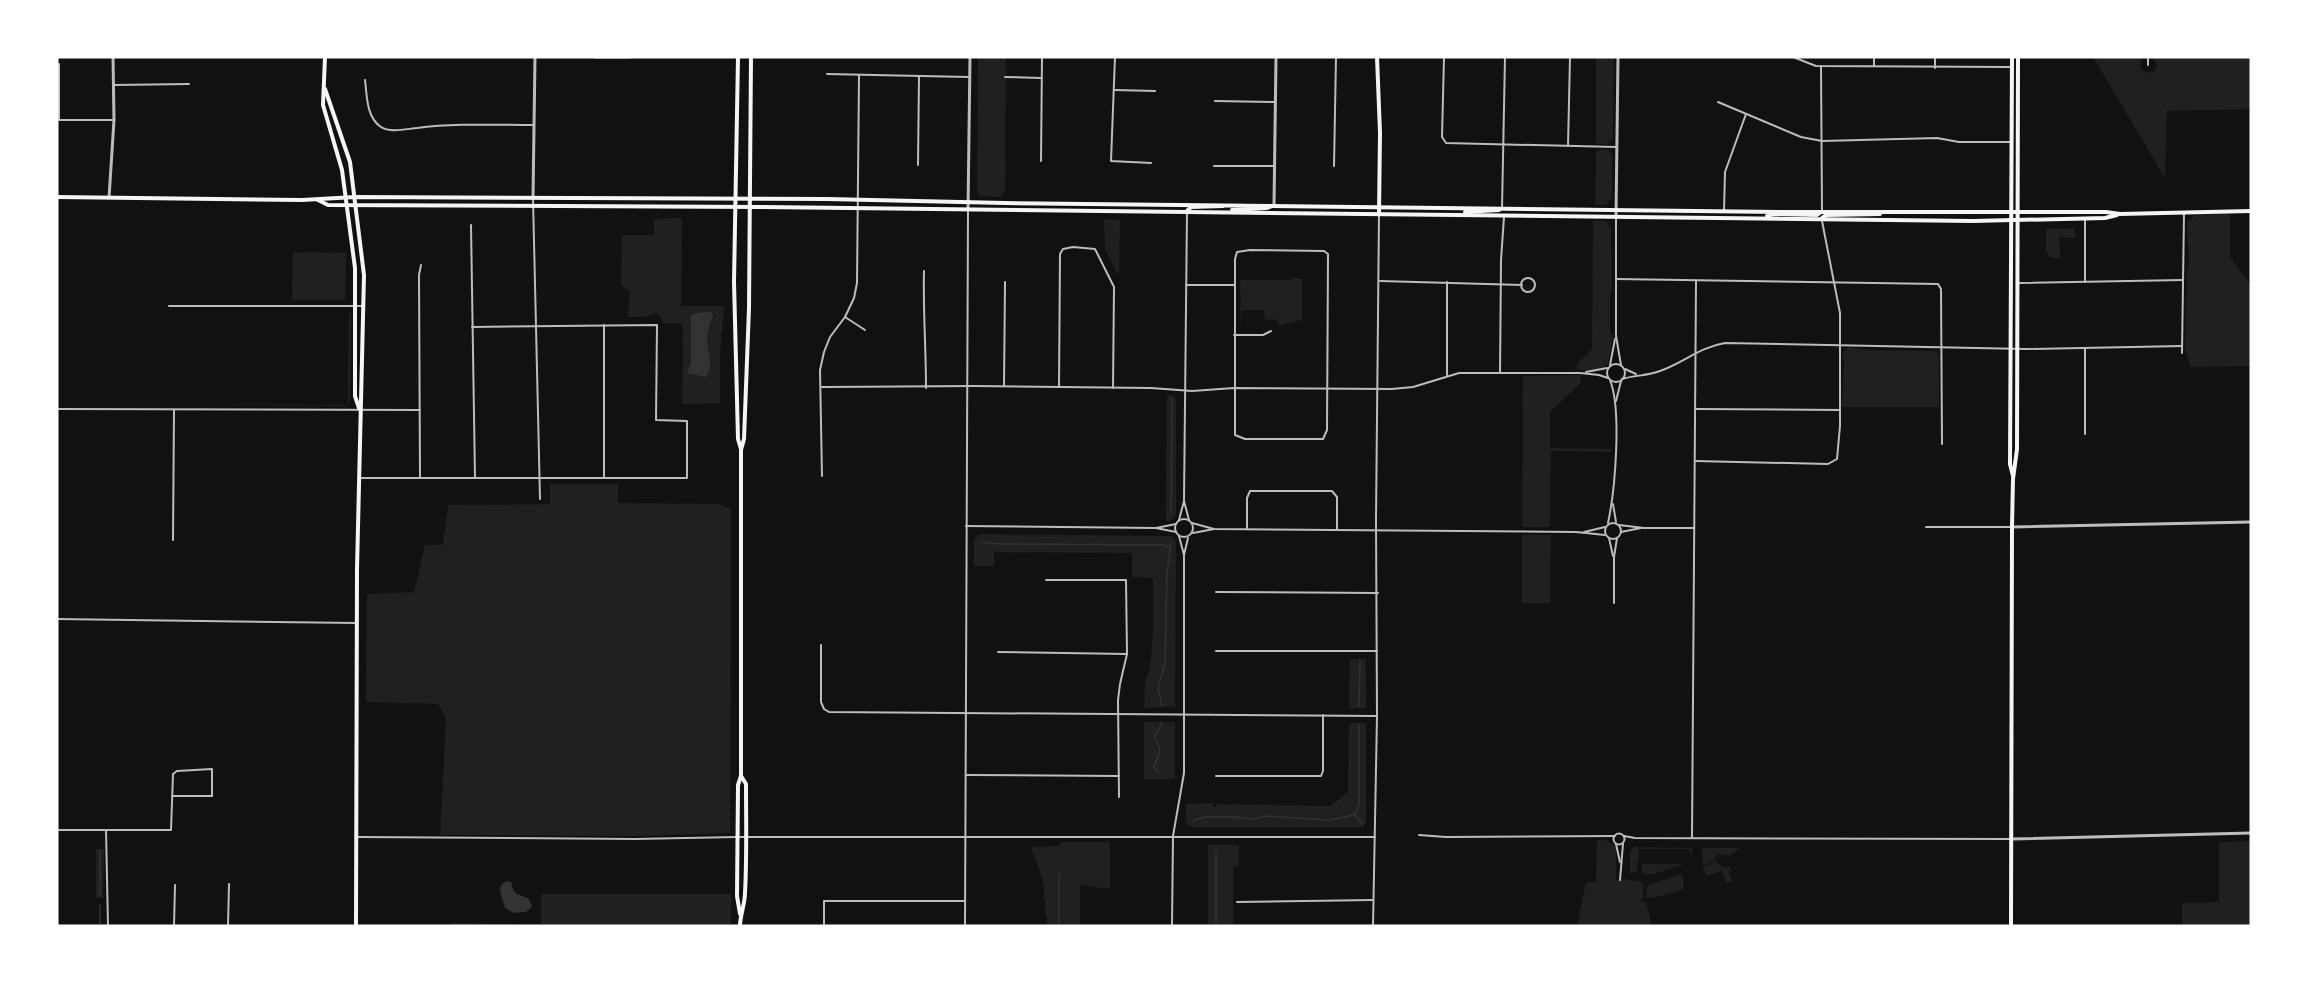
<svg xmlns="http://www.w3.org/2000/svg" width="2308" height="983" font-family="'Exo 2',sans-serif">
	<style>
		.green { fill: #202020 }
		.water { fill: #333 }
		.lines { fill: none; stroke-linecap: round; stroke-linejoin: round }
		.stream { stroke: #333; stroke-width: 1.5 }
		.minor { stroke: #bcbcbc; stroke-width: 2 }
		.tertiary { stroke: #bcbcbc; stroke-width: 3 }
		.secondary { stroke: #f5f5f5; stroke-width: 4 }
		.primary { stroke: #f5f5f5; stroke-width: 4 }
	</style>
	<rect width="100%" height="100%" fill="#111"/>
	<g class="green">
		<polygon points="978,57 1006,57 1005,191 1000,197 980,196 977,191"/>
		<polygon points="1596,57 1614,57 1613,138 1607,145 1596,143"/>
		<polygon points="2093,57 2143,57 2140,64 2141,69 2149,73 2154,71 2157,65 2152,57 2251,57 2251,109 2167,111 2165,178"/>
		<polygon points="1601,149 1609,150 1612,155 1612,198 1606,205 1595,205 1596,152"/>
		<polygon points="2230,214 2230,257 2251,285 2251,366 2191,367 2185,351 2187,268 2189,265 2187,222 2195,215"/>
		<polygon points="682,218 681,306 724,306 720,354 720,403 682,404 683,330 681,323 663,323 661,317 656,313 644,317 628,317 630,292 621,285 622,235 654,235 654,219"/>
		<polygon points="1109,219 1120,220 1119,272 1117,273 1105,249 1104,220"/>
		<path d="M 1593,221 L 1606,221 L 1611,229 L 1612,291 L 1610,294 L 1610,333 L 1613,336 L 1608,364 C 1600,370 1586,372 1577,369 L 1577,364 L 1592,349 Z"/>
		<polygon points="2074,228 2076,238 2059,237 2060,259 2049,257 2048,252 2046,252 2046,229"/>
		<polygon points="293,252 346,253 345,300 292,300"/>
		<polygon points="1292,277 1302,279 1302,320 1280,325 1275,319 1266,320 1263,310 1242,310 1241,330 1240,280 1292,280"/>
		<polygon points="349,311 351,315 350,400 348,405"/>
		<polygon points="1849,347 1865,350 1936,351 1939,356 1939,407 1842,407 1844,362 1842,353"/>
		<polygon points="1581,375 1580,384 1550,412 1550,448 1611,449 1611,452 1551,451 1550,527 1522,527 1523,376"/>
		<polygon points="1167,395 1174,395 1176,400 1176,516 1170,521 1166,521"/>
		<polygon points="176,404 345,405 344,406"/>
		<polygon points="550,484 618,484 618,503 718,504 731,509 730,833 636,836 440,835 446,718 438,704 366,702 367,594 414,592 425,545 443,545 448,505 550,504"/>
		<polygon points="979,534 1172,536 1176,541 1175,706 1144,708 1145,682 1150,669 1153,633 1153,578 1132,577 1132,553 994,552 994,566 974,566 974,539"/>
		<polygon points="1522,535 1551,535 1550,603 1522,603"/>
		<polygon points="1350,659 1366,659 1366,708 1349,709"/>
		<rect x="1144" y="722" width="31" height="57"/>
		<polygon points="1349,723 1366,723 1366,823 1363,827 1191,827 1186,823 1186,804 1213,803 1212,807 1217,807 1217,804 1330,806 1348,792"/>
		<polygon points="1597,840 1605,840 1614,844 1616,850 1616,880 1627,879 1628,880 1639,881 1643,884 1643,899 1639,901 1646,902 1652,926 1577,926 1586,883 1596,882"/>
		<polygon points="2251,841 2251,926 2182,926 2182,903 2219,902 2219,842"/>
		<polygon points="1062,842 1110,842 1110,889 1080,885 1080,926 1047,926 1043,881 1031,847 1058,846"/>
		<polygon points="1208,845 1239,845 1239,866 1233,866 1233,926 1208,926"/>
		<polygon points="1634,847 1692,848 1692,854 1690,855 1690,849 1639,849 1637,872 1630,874 1630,851"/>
		<polygon points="1702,848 1740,848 1729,856 1719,854 1710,863 1703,866"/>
		<polygon points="96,849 104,849 103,898 96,898"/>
		<polygon points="1641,860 1643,864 1684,864 1654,874 1642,874"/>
		<path d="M 1715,860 C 1720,866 1722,868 1730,867 L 1729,874 L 1733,881 L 1726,883 L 1722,871 L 1706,876 L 1703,867 L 1710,865 Z"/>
		<polygon points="1681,874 1683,878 1684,887 1681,890 1654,898 1646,897 1648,885"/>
		<polygon points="541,894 731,894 731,926 451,926 451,923 541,925"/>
	</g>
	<g class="water">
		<path d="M 711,312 L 713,315 C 710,323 708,331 707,339 C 707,354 715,363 706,377 L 687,373 L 691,364 L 691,316 L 696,313 Z"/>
		<path d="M 506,881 L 511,882 C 515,898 517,892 529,899 L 532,907 L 526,912 L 514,913 L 505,908 L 500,891 L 501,885 Z"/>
	</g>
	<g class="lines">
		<g class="stream">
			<polyline points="1171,512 1172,399"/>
			<polyline points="982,542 999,544 1163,545 1169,547"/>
			<polyline points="1162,706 1158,688 1165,662 1167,572 1171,543"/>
			<polyline points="1359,706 1360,661"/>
			<polyline points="1159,773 1154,767 1160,750 1155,736 1162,723"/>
			<polyline points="1354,815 1359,805 1359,725"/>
			<polyline points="1355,815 1362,824"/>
			<polyline points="1194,820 1206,817 1236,817 1253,819 1268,816 1329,820 1354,815"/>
			<polyline points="1216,853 1216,926"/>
			<polyline points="100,896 100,851"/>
			<polyline points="100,926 100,905"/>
			<polyline points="1059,926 1059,874"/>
		</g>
		<g class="minor">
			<polyline points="1115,57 1111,161 1151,163"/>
			<polyline points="1444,57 1442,137 1446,143 1616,147"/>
			<polyline points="1793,57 1816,66 2010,67"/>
			<polyline points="2148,57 2148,65"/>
			<polyline points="59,64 59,120 114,120"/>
			<polyline points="1821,66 1822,212"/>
			<polyline points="1874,66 1874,57"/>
			<polyline points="1935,68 1935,57"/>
			<polyline points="827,74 969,77"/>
			<polyline points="1005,77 1041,78"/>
			<path d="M 365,80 C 367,95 366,117 381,127 C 390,133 406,129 417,128 C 455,123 494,125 533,125"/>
			<polyline points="114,85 189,84"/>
			<polyline points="1115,90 1155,91"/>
			<polyline points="1215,101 1275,102"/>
			<polyline points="1718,102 1801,137 1822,141 1937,138 1959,142 2010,142"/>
			<polyline points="1568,146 1570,57"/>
			<polyline points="1041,161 1042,57"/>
			<polyline points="918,165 919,76"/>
			<polyline points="1214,166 1275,166"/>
			<polyline points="1334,166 1336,57"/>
			<polyline points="533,198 540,499"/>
			<polyline points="1502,209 1505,57"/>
			<polyline points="1724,211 1725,172 1746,114"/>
			<polyline points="1616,219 1616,336 1621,365"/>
			<polyline points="2085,219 2085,282"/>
			<polyline points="471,225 475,477"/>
			<polygon points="1250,250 1324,251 1328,254 1327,430 1323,439 1245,439 1235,435 1235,259 1237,252"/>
			<path d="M 924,271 C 923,310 926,349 926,388"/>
			<circle cx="1528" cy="285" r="7"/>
			<polyline points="1616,279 1938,284 1941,289 1942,444"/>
			<polyline points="1380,281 1522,285"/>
			<polyline points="2018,283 2183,280"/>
			<polyline points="1186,285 1234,285"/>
			<polyline points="169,306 363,306"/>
			<polyline points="845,317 865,330"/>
			<polyline points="1234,335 1263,335 1271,331"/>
			<polyline points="2182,353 2184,213"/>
			<circle cx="1616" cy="373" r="9"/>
			<polyline points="1610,365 1615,339"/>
			<polyline points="1625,369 1636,374"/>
			<polyline points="1586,372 1607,368"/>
			<polyline points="1500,373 1501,260 1504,217"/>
			<polyline points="1447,375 1447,282"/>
			<path d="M 1622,379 C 1635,375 1647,376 1660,371 C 1683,363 1700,347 1725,343 L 2026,349 L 2182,346"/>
			<polyline points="1004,386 1005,282"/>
			<polyline points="822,387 975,386 1151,388 1192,391 1234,388 1392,389 1413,387 1459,373 1580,373 1599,375 1608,378"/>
			<polyline points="1059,387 1060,254 1063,249 1073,247 1095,249 1114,287 1113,388"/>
			<polyline points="1616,401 1621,381"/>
			<polyline points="57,409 420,410"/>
			<polyline points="1696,409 1840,410"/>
			<polyline points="2085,434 2085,348"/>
			<polyline points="1695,461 1828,464 1837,459 1840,426 1840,313 1822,221"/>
			<polyline points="822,476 820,370 824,352 830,337 845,317 854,298 857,283 859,75"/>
			<polyline points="359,478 687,478 687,421 656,420 657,325 472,327"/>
			<polyline points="420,478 419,275 421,265"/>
			<polyline points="604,478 604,325"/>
			<polyline points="1184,501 1189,520"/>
			<polyline points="1613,504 1616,522"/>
			<circle cx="1184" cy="528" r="9"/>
			<polyline points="1179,520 1184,501 1187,211"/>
			<circle cx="1613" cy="531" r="8"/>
			<polyline points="1192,523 1214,529 1576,532 1605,535"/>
			<path d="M 1608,523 C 1615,491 1622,410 1610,380"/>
			<polyline points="1619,525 1644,528 1694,528"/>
			<polyline points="966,526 1156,528 1176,532"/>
			<polyline points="1926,527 2012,527"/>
			<polyline points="1156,528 1176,524"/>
			<polyline points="1247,529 1247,498 1250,491 1332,491 1337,497 1337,529"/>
			<polyline points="1584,532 1605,527"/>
			<polyline points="1621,532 1641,528"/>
			<polyline points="1193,533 1214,529"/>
			<polyline points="1609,538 1613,556"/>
			<polyline points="173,540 174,410"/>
			<polyline points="1184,555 1188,538"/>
			<polyline points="1046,580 1126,580 1127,654 1120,684 1118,700 1119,797"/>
			<polyline points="1216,592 1378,593"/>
			<polyline points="1614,603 1614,557 1617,538"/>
			<polyline points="57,619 357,623"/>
			<polyline points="821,645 821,702 824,709 829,712 1377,716"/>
			<polyline points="1216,651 1377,651"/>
			<polyline points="998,652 1127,654"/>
			<polyline points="966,775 1119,776"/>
			<polyline points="1216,776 1321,776 1323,771 1323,715"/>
			<polyline points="57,830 171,830 173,774 177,771 212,769 212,796 172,796"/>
			<polyline points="106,830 108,926"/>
			<circle cx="1619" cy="839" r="5.5"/>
			<polyline points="1419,835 1446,837 1615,836"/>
			<polyline points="1624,836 1635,838 2011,839"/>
			<polyline points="358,837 635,839 737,837 1375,837"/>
			<polyline points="1692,838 1696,281"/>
			<polyline points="1616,844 1620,862"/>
			<polyline points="1620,880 1623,844"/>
			<polyline points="1237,902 1373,900"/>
			<polyline points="174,926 175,885"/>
			<polyline points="228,926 229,884"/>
			<polyline points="824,926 824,901 965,901"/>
			<polyline points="965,926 968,210"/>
			<polyline points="1172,926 1173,836 1184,773 1184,555 1179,536"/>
			<polyline points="1373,926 1377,716 1376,520 1379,214"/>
		</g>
		<g class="tertiary">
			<polyline points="595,57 630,57"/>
			<polyline points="109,198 114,120 113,57"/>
			<polyline points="533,198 535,57"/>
			<polyline points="1274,205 1276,57"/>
			<polyline points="968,210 970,57"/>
			<polyline points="1616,216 1618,57"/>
			<polyline points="2012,527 2251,522"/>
			<polyline points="2011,839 2251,833"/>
		</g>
		<g class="secondary">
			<polyline points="325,57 323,105 342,170 355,268 355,396 359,408"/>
			<polyline points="1377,57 1380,133 1379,214"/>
			<polyline points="2012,57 2010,464 2013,476"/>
			<polyline points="325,89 350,162 364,275 357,569 356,926"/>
			<polyline points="57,197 302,200 355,197 827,199 1005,203 1780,212 2106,212 2120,214 2251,211"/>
			<polyline points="318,200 328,205 758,207 1973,221 2105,218 2117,215"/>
			<polyline points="1232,210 1267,208 1272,206"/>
			<polyline points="1187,211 1191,207 1223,206"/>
			<polyline points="1465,212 1499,210"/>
			<polyline points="1767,216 1774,214 1817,215 1821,212"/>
			<polyline points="1822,218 1826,215 1880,214"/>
			<polyline points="2011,926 2012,527 2013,479 2017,449 2018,57"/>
		</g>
		<g class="primary">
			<polyline points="738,57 734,282 738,439 741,449"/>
			<polyline points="740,914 737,896 738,785 741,776 741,450 744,439 749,308 751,57"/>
			<path d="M 740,926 C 740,915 745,904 745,893 C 747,857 746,820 746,784 L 741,776"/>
		</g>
	</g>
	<rect width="2308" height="983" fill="none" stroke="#ffffff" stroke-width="117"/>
</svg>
